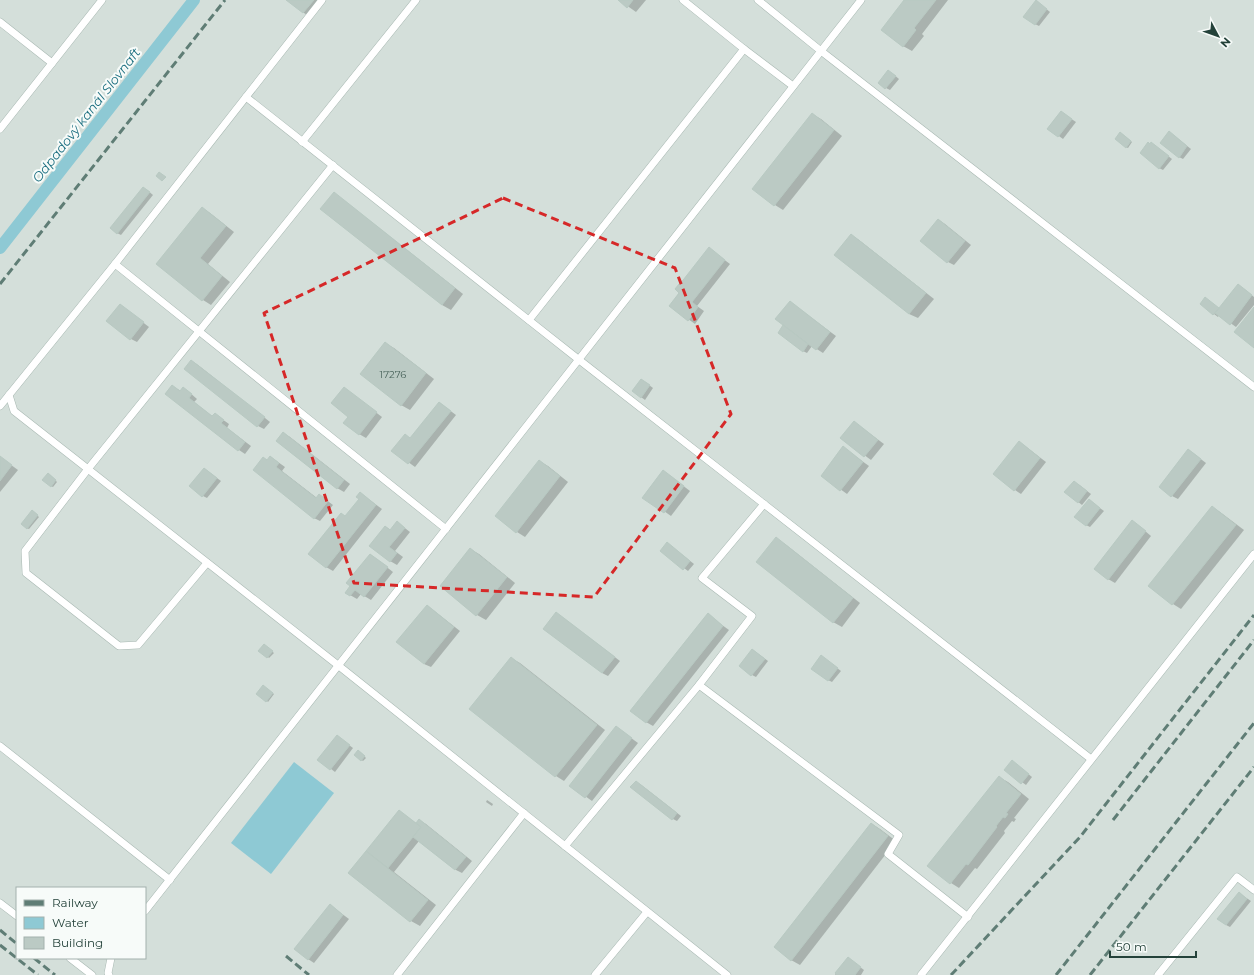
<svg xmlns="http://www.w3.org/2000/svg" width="1254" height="975" font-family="Montserrat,sans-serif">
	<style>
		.built { fill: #d4dfda; fill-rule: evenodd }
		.water { fill: #8ec9d4 }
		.shadow { fill: #0003 }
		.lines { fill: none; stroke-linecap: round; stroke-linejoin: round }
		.canal { stroke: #8ec9d4; stroke-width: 12 }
		.building { fill: #bbcac4; stroke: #b8c9c2 }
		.service-casing { stroke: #a8b8b2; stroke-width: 8 }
		.service { stroke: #fff; stroke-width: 7 }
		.rail { stroke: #5f7d75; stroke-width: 3; stroke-dasharray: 8 4; stroke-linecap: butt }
		.marked { fill: none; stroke: #d62828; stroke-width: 3; stroke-dasharray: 8 5; stroke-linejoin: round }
		.labels { text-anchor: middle; stroke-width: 4; stroke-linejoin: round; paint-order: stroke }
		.number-label { font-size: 10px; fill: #4a645c }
		.water-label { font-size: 13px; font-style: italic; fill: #1c6f80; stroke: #f7fbf9 }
	</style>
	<rect width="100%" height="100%" fill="#e6efeb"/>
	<path class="built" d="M 0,0 L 1254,0 L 1254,975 L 0,975 ZM 17,888 L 145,888 L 145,958 L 17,958 Z"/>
	<polygon class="water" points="294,762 334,793 271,874 231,843"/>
	<g class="shadow">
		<polygon points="288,0 326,0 312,18 304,13"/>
		<polygon points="619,0 646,0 636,12"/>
		<polygon points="906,0 948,0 922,34 924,36 912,51 903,46"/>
		<polygon points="1040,4 1050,12 1039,26 1035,24"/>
		<polygon points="893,74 899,79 890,90 886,88"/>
		<polygon points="1061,112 1076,122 1063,139 1048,128"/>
		<polygon points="812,114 821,119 842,136 783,210 775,205"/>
		<polygon points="1122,134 1132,142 1128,148 1126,147"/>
		<polygon points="1173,135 1191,149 1183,159 1179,157"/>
		<polygon points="1150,144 1155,146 1172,159 1163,170 1159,168"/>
		<polygon points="147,190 153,195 121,235 117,233"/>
		<polygon points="334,194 342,199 463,294 451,310 442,305"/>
		<polygon points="202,208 210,213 234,232 208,264 230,282 211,305 203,300 157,264"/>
		<polygon points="939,220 945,224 971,245 954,265 948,262"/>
		<polygon points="851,235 859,240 934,299 918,318 909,314"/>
		<polygon points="710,249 730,264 697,306 704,311 695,324 670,306"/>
		<polygon points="1244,289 1254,297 1254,305 1236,327 1219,315 1218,317 1214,314 1201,304 1220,309"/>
		<polygon points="790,302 836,336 823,353 812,346 807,353 803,351 784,325"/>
		<polygon points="120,305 149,327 137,342 131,339"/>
		<polygon points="385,343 394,348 434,379 410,410 401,405"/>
		<polygon points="192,361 198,365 270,422 264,429 258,426"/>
		<polygon points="645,382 653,388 645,400 641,397"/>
		<polygon points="172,386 181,391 189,392 197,399 194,402 213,417 215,414 229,424 227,428 251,446 245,454 239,450 166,393"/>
		<polygon points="344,388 382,417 366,438 359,434 349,417"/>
		<polygon points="440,403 456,415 415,467 393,451 411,439"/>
		<polygon points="854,422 884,444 871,460 841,438"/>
		<polygon points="283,433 290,437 350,484 344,492 337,488"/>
		<polygon points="1025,446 1046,462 1021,494 1015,490"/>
		<polygon points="844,448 869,466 847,494 822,476"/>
		<polygon points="1189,450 1206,463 1178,499 1172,496"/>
		<polygon points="0,457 18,470 0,492"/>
		<polygon points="271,457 285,467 282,471 317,498 325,499 333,505 320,521 314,518 264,458 268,461"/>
		<polygon points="539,461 548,466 568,482 525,537 517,532"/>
		<polygon points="205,469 221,481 207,498 203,496"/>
		<polygon points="50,475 57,482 53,487 51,486"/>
		<polygon points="669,475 690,491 671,516 644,497"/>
		<polygon points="1078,484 1091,494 1082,505 1066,492"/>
		<polygon points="360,493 382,509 333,571 326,567 346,517 360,499"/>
		<polygon points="1089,500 1104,511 1090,527 1086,525"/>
		<polygon points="1212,507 1220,512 1244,530 1181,609 1173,604 1150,586"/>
		<polygon points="34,513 39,517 29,529 27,528"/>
		<polygon points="397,522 410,532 395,551 403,557 397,565 390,561 386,527 391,530"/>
		<polygon points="1138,525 1151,536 1115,583 1108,579"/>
		<polygon points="776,539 785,544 860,603 842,627 833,622"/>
		<polygon points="671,546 694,564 688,571 661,551"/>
		<polygon points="470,549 479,554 515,583 486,620 477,615 441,586"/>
		<polygon points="371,555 393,572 371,600 361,594 357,599 350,595"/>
		<polygon points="427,606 433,610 460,631 431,667 424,664"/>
		<polygon points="708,615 729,630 653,726 646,722"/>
		<polygon points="562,617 620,661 608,676 602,673"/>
		<polygon points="266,647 274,653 269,658 268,657"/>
		<polygon points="753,650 768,661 756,677 752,675"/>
		<polygon points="511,658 520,663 605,730 564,781 556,776 471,709"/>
		<polygon points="825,659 841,671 832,682 828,680"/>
		<polygon points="264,687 274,694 268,702 267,701"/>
		<polygon points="616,727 638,743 592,801 571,786"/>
		<polygon points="341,739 353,748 335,772 318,759"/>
		<polygon points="360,752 366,758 363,761 355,755"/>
		<polygon points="1016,764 1032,777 1026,785 1005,770"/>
		<polygon points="999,777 1008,782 1029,799 1014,818 1016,819 1014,822 1012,821 1004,831 1005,833 977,869 975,868 959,888 951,883"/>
		<polygon points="640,784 681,816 677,821 673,819"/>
		<polygon points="487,800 493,804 492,806 486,802"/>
		<polygon points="399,811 417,824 419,820 426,824 472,861 462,873 456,870 419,841 394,872 436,905 420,926 411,921 350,873"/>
		<polygon points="872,824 880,829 896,841 800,965 791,960"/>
		<polygon points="1239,893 1251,901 1230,927 1226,925"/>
		<polygon points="330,905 349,919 314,963 308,959"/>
		<polygon points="848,958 864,970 861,975 835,975"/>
	</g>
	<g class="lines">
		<polyline class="canal" points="0,248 194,0"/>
	</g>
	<g class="building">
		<polygon points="286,0 314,0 303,13"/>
		<polygon points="618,0 633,0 627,8"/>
		<polygon points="904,0 936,0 914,28 916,30 903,47 881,30"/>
		<polygon points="1036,0 1047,9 1035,25 1023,17"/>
		<polygon points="888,70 896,76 885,89 878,83"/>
		<polygon points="1061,111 1072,119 1058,137 1047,129"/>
		<polygon points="812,113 834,130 774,206 752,189"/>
		<polygon points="1169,131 1187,146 1179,158 1160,143"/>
		<polygon points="1120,132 1131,141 1126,148 1115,139"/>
		<polygon points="1148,142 1150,144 1151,142 1169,156 1159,169 1140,153"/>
		<polygon points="159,172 166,177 162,181 156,176"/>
		<polygon points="143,187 150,192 117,234 110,228"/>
		<polygon points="334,192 455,288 442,305 320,209"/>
		<polygon points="202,207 226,226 200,258 222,276 202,301 156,264"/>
		<polygon points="938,219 965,241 947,263 920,241"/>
		<polygon points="851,234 926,293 909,314 834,255"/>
		<polygon points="709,247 725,260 692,302 698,307 688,321 669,306 679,293 675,289 679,284 680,284"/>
		<polygon points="1238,284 1252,295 1230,325 1215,313"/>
		<polygon points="1205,297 1219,308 1213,315 1200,304"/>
		<polygon points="790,301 830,332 816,350 775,319"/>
		<polygon points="120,304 144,322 130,340 106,321"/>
		<polygon points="1254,307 1254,348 1234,332"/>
		<polygon points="783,325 808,344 803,352 778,333"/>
		<polygon points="385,342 426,373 401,406 360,374"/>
		<polygon points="191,360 265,417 257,427 184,369"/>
		<polygon points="641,379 650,385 641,398 632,391"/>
		<polygon points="172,385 180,391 183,387 192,394 189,398 212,416 215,413 224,420 221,423 245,442 238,451 165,394"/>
		<polygon points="344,387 377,412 359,435 343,423 348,417 331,403"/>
		<polygon points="439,402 451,411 408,464 391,451 405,434 410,438"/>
		<polygon points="854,421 878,440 864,457 840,438"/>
		<polygon points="283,432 344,480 337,489 276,441"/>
		<polygon points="1019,441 1040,458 1014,491 993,474"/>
		<polygon points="843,446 863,462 840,491 821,476"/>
		<polygon points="1188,449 1201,459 1171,497 1159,487"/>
		<polygon points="0,456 12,465 0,481"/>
		<polygon points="270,456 279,463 276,467 316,498 319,494 328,501 314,519 253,470 263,457 267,460"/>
		<polygon points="539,460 560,476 516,533 495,516"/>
		<polygon points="204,468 217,478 202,497 189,486"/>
		<polygon points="663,470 684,486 664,513 642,498"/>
		<polygon points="48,473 56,480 51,487 42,480"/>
		<polygon points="1074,481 1087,491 1078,503 1064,492"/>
		<polygon points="360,492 376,505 326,568 308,554 341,513 345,516 359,499 356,497"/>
		<polygon points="1089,499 1100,508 1086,526 1074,517"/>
		<polygon points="1212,506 1236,525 1172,605 1148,586"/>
		<polygon points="32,510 38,515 27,529 21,524"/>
		<polygon points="1132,520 1146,531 1108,580 1094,569"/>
		<polygon points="397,521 405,528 389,547 397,553 390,562 369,546 385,526 390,530"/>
		<polygon points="776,537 853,598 833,623 756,562"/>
		<polygon points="667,542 690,561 683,570 660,551"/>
		<polygon points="470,548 507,577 476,616 440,586"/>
		<polygon points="370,554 388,567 364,597 355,590 350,596 345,593 350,586 346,583"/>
		<polygon points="427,605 454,627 424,664 396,642"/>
		<polygon points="556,612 615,657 602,673 543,629"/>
		<polygon points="708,613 723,626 646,723 630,711"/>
		<polygon points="264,644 273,651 267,658 258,651"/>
		<polygon points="752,649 765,659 751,676 739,666"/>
		<polygon points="821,655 838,668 828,681 811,669"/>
		<polygon points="511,657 597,725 555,777 469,709"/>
		<polygon points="263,685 273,693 266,702 256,694"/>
		<polygon points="616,726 632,738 585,798 569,786"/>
		<polygon points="337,735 350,745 330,770 317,760"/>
		<polygon points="358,750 365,756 361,761 354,755"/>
		<polygon points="1012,760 1029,774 1021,784 1004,770"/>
		<polygon points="999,776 1021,794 1006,813 1008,814 1005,818 1003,817 996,826 997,827 968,865 966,864 950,884 927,866"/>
		<polygon points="636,781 677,813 672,820 630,787"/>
		<polygon points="399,810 421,827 388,868 366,851"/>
		<polygon points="419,819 466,857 455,870 413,837 421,827 416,823"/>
		<polygon points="871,823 888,836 791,961 774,947"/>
		<polygon points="366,851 428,900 410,922 348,873"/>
		<polygon points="1239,892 1247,899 1226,925 1217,919"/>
		<polygon points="330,904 343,915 308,960 294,949"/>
		<polygon points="848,957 861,967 855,975 837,975 835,973"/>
	</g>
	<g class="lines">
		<g class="service-casing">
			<g id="service">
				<polyline points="322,0 115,264 9,395 14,411 339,666 727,975"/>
				<polyline points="683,0 744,49 793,86"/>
				<polyline points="861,0 821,51 1254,387"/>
				<polyline points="0,22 52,63"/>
				<polyline points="246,97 578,359 1091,759"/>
				<polyline points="0,129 102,0"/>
				<polyline points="302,142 416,0"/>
				<polyline points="115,264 446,529"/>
				<polyline points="529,320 744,49"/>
				<polyline points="0,406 9,395"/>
				<polyline points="207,563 138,645 119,646 26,573 25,551 88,469 333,165"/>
				<polyline points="699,685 899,835 888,854 968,917"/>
				<polyline points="0,746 170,880"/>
				<polyline points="565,846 699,685 752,616 702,578 764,504"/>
				<polyline points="0,903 17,916"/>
				<path d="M 145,911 C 371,625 596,337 821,51 L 758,0"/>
				<polyline points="70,958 92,975"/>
				<polyline points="109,975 108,973 111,958"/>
				<polyline points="397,975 524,813"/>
				<polyline points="595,975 647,912"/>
				<polyline points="921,975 1254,554"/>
				<polyline points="1158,975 1237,877 1254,890"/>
			</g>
		</g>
		<use href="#service" class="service"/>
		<g class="rail">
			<polyline points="0,284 225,0"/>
			<polyline points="1113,820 1254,640"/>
			<polyline points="0,930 17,944"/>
			<polyline points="0,945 38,975"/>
			<polyline points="286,956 309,975"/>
			<polyline points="34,958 55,975"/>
			<polyline points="951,975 1080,837 1254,615"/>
			<polyline points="1056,975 1254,723"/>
			<polyline points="1090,975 1254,767"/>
		</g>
	</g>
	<path class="marked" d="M 503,198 L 675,268 L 731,414 L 594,597 L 354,583 L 264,313 Z"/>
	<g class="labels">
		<g class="number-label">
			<text x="393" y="378">17276</text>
		</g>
		<g class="water-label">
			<text transform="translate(86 115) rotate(-52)" y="5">Odpadový kanál Slovnaft</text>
		</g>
	</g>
	<rect x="16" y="887" width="130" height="72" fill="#f7fbf9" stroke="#a3b1ad"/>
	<rect x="24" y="900" width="20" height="6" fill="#5f7d75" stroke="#a3b1ad"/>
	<text x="52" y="907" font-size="12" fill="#24423a">Railway</text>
	<rect x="24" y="917" width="20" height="12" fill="#8ec9d4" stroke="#a3b1ad"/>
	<text x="52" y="927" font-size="12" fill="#24423a">Water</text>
	<rect x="24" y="937" width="20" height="12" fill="#bbcac4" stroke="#a3b1ad"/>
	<text x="52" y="947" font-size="12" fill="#24423a">Building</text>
	<g transform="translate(1218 36) rotate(131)" stroke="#f7fbf9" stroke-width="3" paint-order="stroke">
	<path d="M0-3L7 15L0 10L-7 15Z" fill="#24423a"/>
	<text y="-6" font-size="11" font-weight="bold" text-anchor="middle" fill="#24423a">N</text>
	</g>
	<path d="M1110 951v6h86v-6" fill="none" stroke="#24423a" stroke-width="2"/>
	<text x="1116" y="951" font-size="12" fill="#24423a" stroke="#f7fbf9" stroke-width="3" paint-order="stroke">50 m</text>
</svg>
